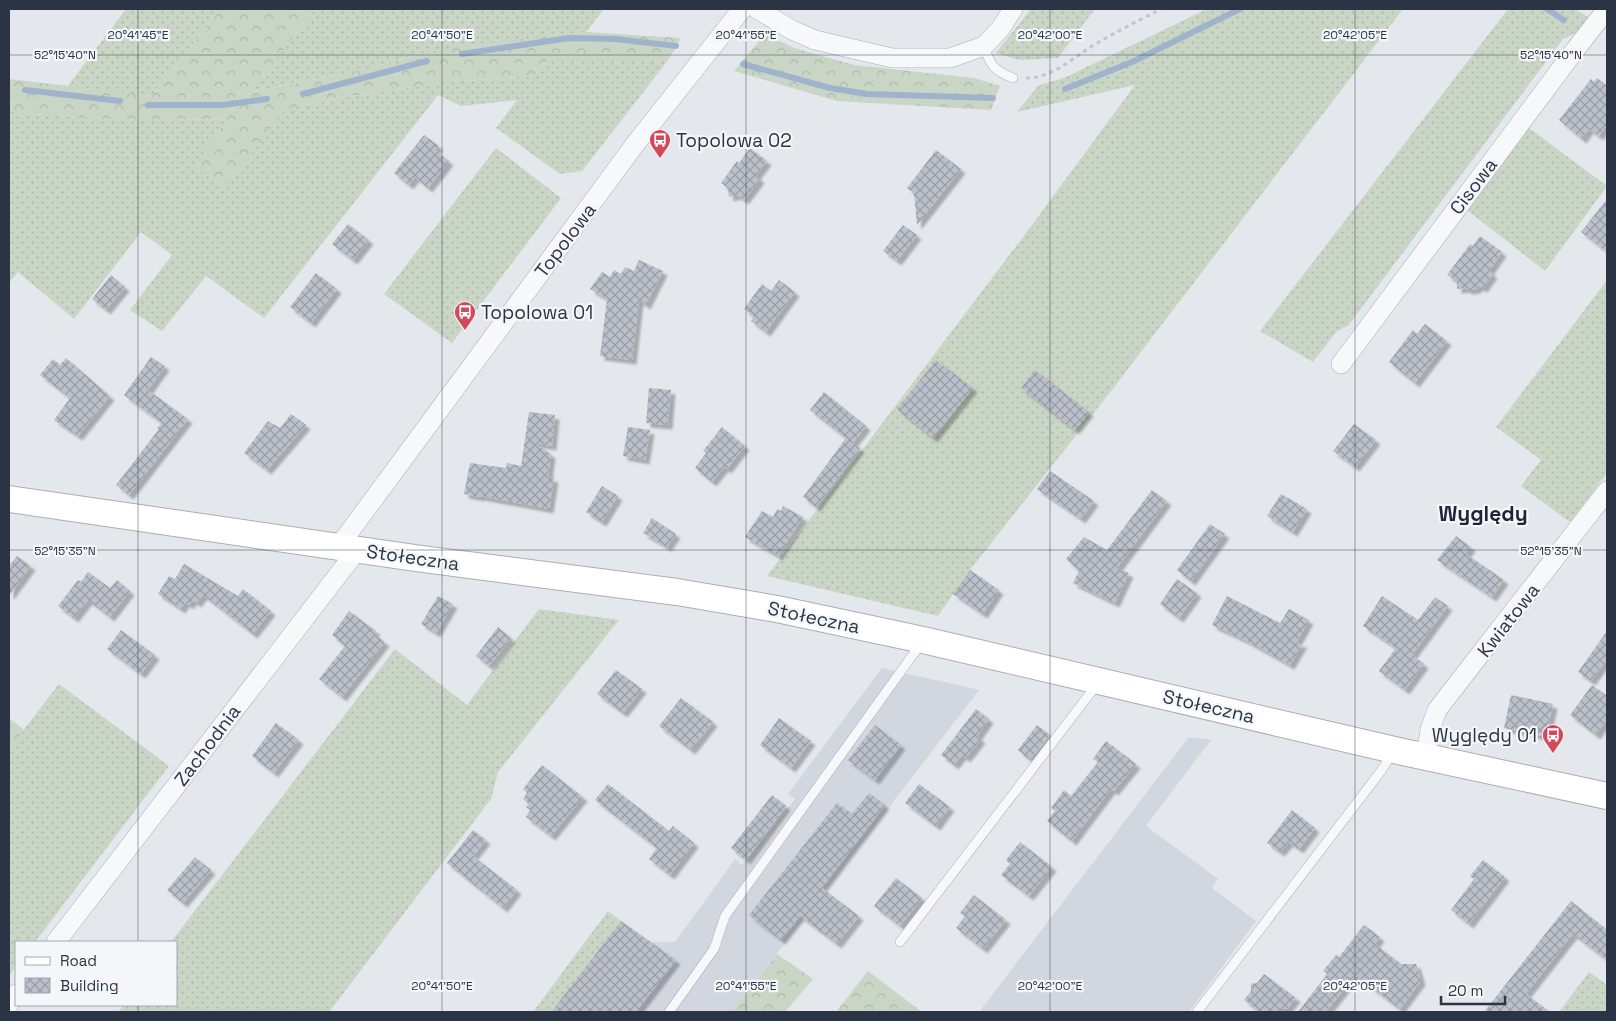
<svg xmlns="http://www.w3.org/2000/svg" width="1616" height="1021" font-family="'Space Grotesk',sans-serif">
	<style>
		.built { fill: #d2d6de }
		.grass { fill: url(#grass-dots) }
		.forest { fill: url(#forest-crowns) }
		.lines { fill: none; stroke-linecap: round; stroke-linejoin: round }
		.stream { stroke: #9fb4cc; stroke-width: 6 }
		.building { fill: url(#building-cross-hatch); filter: url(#shadow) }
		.lane-casing { stroke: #a9aeb7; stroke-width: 10 }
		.street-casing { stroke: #a9aeb7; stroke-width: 20 }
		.secondary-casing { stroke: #a9aeb7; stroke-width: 28 }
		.path { stroke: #c2c5cb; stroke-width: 3; stroke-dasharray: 4 4; stroke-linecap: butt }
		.lane { stroke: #f7f8fa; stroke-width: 9 }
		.street { stroke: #f7f8fa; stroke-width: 19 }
		.secondary { stroke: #fff; stroke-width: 26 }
		.ticks { fill: none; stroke: #2b3445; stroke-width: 1; stroke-opacity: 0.45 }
		.labels { text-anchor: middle; stroke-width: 4.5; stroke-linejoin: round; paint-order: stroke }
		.poi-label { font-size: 19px; fill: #2b3445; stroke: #f4f6f9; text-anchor: start }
		.street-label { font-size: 19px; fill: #2b3445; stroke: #f4f6f9 }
		.quarter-label { font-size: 21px; font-weight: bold; fill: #1d2536; stroke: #f4f6f9 }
		.ticks-label { font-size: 12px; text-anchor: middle; fill: #2b3445; stroke: #f4f6f9; stroke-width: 4.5; stroke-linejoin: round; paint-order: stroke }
	</style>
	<defs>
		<pattern id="grass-dots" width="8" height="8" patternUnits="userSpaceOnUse" patternTransform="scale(1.25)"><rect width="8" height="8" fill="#c9d6c5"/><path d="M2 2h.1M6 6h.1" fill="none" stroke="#adb8ab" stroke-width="1.8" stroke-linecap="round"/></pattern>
		<pattern id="forest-crowns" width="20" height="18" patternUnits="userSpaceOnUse" patternTransform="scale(1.25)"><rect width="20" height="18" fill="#c9d6c5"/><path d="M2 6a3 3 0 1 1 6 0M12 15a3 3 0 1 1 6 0" fill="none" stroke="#adb8ab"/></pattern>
		<pattern id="building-cross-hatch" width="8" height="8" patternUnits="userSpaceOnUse" patternTransform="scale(1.25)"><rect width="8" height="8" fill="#bbc0ca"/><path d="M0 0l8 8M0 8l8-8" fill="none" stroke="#989da6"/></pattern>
		<filter id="shadow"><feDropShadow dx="4.5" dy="4.5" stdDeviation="1" flood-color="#0004"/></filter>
	</defs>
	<rect width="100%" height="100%" fill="#e4e7ec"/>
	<g class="built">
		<polygon points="882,668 979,690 732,1012 551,1012 621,921 650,942 675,942 735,859 742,865 795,799 788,794"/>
		<polygon points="1189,737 1211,740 1146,826 1218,879 1212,888 1256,921 1189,1012 979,1012"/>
	</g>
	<g class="grass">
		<polygon points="126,9 220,9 152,96 67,87"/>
		<polygon points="315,9 604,9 586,32 427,52 363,70 250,92"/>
		<polygon points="1031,9 1095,9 1058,58 1019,60 996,53"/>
		<polygon points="1207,9 1403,9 1111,391 970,570 938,616 767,576 1029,229 1135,85 1017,112 1039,85 1064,78"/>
		<polygon points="1508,9 1575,9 1589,18 1578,32 1563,39 1348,326 1337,331 1313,362 1260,331"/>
		<path d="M 598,57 L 669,59 L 582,171 L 560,174 L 496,128 L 517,100 L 461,106 L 438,95 L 264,318 L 206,276 L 162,331 L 130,310 L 172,255 L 141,232 L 74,319 L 18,272 L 9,283 L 9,111 C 81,121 155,120 228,119 L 225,189 L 284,109 L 344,97 L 448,82 L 534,76 L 550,58 Z"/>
		<polygon points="1529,128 1607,186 1545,271 1467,210"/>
		<polygon points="496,148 561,198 452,343 384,294"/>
		<polygon points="1607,280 1607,473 1570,522 1521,486 1541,460 1496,427"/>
		<polygon points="539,609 619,620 498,772 491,799 329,1012 118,1012 123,1005 176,1005 176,942 171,942 395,649 467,705"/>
		<polygon points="59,684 169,766 35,942 16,942 16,966 9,976 9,749"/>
		<polygon points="608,911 621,921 551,1012 533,1012"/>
		<polygon points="1589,972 1607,985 1607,1012 1559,1012"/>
	</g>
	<g class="forest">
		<path d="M 220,9 L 315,9 L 251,92 L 363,70 L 427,52 L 478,44 L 586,32 L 681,38 L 669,59 L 550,58 L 534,76 L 448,82 L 344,97 L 285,109 L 225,189 L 194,166 L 227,119 C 154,120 81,121 9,111 L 9,79 L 152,96 Z"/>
		<polygon points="765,34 794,48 854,65 974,78 1000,86 991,110 837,101 734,71"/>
		<polygon points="9,718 24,730 9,749"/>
		<polygon points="777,954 813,979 785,1012 732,1012"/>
		<polygon points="868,971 922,1012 836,1012"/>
	</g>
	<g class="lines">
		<g class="stream">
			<polyline points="1547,9 1564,20"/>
			<polyline points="462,54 569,38 615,39 676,46"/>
			<polyline points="743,64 830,88 867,94 993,98"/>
			<polyline points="1065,89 1132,62 1240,9"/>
			<polyline points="25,90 120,101"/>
			<polyline points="303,94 427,61"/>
			<polyline points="148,105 223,105 267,99"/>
		</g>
	</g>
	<g class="building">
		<polygon points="1597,78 1607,86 1607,125 1599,136 1589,129 1582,139 1559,120 1591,79 1594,82"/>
		<polygon points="424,135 439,146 435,150 449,161 428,188 415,177 409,185 394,173"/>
		<polygon points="750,148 767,161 756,175 760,179 744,200 737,195 729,197 728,188 721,183 737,161 739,163"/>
		<polygon points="936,150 961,169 917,225 914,193 907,188"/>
		<polygon points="1607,199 1607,252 1581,232"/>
		<polygon points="348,224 369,240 353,260 332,244"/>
		<polygon points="903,225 917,235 897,261 883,251"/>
		<polygon points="1480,236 1502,252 1489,271 1493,274 1483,288 1479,286 1476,289 1468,290 1465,288 1457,289 1457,281 1447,275 1470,244 1473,246"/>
		<polygon points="639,260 663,271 646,305 639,300 632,360 600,356 607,299 590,289 602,272 610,277 614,270 621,274 625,267 634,271"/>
		<polygon points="316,273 337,289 311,323 290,307"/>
		<polygon points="111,275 125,287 106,310 92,299"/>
		<polygon points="779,280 795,292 766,332 751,321 754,316 744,309 762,284 771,291"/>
		<polygon points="1425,324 1447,341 1415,383 1389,362 1413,330 1417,334"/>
		<polygon points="151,357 165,366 148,390 188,419 129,495 116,485 159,429 157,428 162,423 124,395"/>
		<polygon points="66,358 110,396 78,436 54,420 70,398 40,375 53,359 60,365"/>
		<polygon points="936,360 973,388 933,438 897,409"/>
		<polygon points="1035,370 1089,412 1075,430 1021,388"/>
		<polygon points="649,388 671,390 668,425 646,423"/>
		<polygon points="824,392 866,426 853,443 860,448 816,507 803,497 846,438 810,410"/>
		<polygon points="529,412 555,415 552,446 534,443 551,454 548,477 554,478 549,509 480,496 480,497 464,494 470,463 506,468 507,463 521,466"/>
		<polygon points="291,414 306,425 267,470 244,453 268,421 280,428"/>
		<polygon points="1354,424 1376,440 1355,467 1333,451"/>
		<polygon points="628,427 650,430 645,460 623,456"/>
		<polygon points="722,427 745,446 727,469 724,467 712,482 695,468 706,453 703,451"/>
		<polygon points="1050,471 1094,501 1081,519 1037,489"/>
		<polygon points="602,486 618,496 602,522 586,512"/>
		<polygon points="1152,490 1167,501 1117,568 1129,573 1115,603 1073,583 1079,571 1066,559 1084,537 1107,550"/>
		<polygon points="1281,494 1307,509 1293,532 1267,516"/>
		<polygon points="783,506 803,517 778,556 745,537 762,511 773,517 777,509 781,511"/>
		<polygon points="652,518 676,534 667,547 643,533"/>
		<polygon points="1210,524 1225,534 1191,581 1177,570"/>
		<polygon points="1456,536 1471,547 1466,554 1504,580 1492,597 1437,560"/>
		<polygon points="17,556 31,566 9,596 9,566"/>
		<polygon points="184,564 238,596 243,589 271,611 253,634 203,595 197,603 193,600 189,605 185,602 181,609 158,594 169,576 175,579"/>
		<polygon points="970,570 999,590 983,614 953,594"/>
		<polygon points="88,572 110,588 117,580 130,591 110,617 88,600 74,618 58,606 78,580 81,582"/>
		<polygon points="1177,579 1197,593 1179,618 1160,604"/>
		<polygon points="438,596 453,604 436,633 421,624"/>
		<polygon points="1227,596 1280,623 1289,609 1309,620 1296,643 1303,643 1290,665 1245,640 1212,625"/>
		<polygon points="1382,596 1418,620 1435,597 1448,606 1412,655 1424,664 1405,690 1379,671 1396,648 1363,626"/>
		<polygon points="349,611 376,631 374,634 385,642 342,697 319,679 345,646 332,635"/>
		<polygon points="498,627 511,638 489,666 476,656"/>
		<polygon points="121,630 155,655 141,674 107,649"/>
		<polygon points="1607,631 1607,659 1591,681 1578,672"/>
		<polygon points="616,670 642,689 623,713 597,694"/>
		<polygon points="1592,685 1607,696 1607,719 1596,735 1570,715"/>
		<polygon points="1511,695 1553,704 1546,737 1504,728"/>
		<polygon points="681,698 713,722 691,750 659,726"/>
		<polygon points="976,709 989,719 977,736 981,739 966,758 962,755 954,765 941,755"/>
		<polygon points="779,718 811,741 791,768 760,745"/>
		<polygon points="276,723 299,740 274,773 252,756"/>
		<polygon points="875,725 901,745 875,780 848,760"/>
		<polygon points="1037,725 1050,735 1030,760 1018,750"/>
		<polygon points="1106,741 1136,764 1114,791 1111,789 1072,841 1047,821 1055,811 1051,808 1064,790 1071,796 1098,762 1093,759"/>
		<polygon points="542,765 583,797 551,836 526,817 530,810 526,807 529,804 523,799 527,793 523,789"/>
		<polygon points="608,784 669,831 673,826 694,843 670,875 649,859 657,848 595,800"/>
		<polygon points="919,784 950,807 936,826 905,803"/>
		<polygon points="869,793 885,805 822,888 859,916 837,944 800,916 781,940 749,915 837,803 852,814"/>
		<polygon points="772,795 786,806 746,860 731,848"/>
		<polygon points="1292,810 1315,828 1299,849 1289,842 1280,852 1267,843"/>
		<polygon points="473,830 486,840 473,856 517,890 503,908 447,863"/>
		<polygon points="1020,842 1052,867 1029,896 1001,875 1010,864 1006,860"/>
		<polygon points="195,857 211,870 183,903 167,890"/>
		<polygon points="1483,860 1505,877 1469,924 1451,910 1474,879 1470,876"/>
		<polygon points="896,878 922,898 900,926 874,906"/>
		<polygon points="974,895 1006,920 983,949 956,928 965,916 960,913"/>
		<polygon points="1571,901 1607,930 1607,960 1573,934 1526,994 1550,1012 1484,1012"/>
		<polygon points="621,921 676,960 636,1012 551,1012"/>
		<polygon points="1364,925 1380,937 1375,944 1401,964 1416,964 1421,981 1400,1009 1355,975 1326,1012 1298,1012 1327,974 1323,971 1336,955 1339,957"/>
		<polygon points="1264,974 1296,998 1287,1009 1282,1009 1280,1012 1260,1012 1244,1000 1251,991 1251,984 1257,983"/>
	</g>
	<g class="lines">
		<g class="lane-casing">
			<g id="lane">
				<path d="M 984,46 C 990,65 994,71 1013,78"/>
				<polyline points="900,942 1098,683"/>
				<polyline points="669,1012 714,949 725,916 922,642"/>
				<polyline points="1197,1012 1381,771 1393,752"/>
			</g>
		</g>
		<g class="street-casing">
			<g id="street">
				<polyline points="757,9 792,30 815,40 892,58 950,58 984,46 1001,28 1013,9"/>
				<polyline points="1341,364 1575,50 1607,9"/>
				<polyline points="339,546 636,143 742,9"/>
				<polyline points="1426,756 1430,730 1437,710 1607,491"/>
				<polyline points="56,942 358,549"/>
				<polyline points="9,1004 16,994"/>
			</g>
		</g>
		<g class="secondary-casing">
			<polyline id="secondary" points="9,499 415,558 677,592 777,609 923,640 1394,750 1607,796"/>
		</g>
		<path class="path" d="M 1026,78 C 1055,78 1075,55 1099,42 C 1119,30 1140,20 1161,9"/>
		<use href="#lane" class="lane"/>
		<use href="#street" class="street"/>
		<use href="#secondary" class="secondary"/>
	</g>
	<path class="ticks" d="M 138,9 L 138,942M 442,9 L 442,1012M 746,9 L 746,1012M 1050,9 L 1050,1012M 1355,9 L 1355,1012M 9,55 L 1607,55M 9,550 L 1607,550M 138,1005 L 138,1012"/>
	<defs>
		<g id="bus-pin" transform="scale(1.125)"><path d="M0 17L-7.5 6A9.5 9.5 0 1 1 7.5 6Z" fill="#d1495b" stroke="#f4f6f9"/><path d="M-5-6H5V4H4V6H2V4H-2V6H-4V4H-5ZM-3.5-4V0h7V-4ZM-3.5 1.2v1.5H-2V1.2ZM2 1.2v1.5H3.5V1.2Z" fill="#fff"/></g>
	</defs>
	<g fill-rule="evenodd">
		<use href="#bus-pin" x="660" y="140"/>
		<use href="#bus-pin" x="465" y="312"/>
		<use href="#bus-pin" x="1553" y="735"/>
	</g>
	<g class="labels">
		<g class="poi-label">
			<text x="676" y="147">Topolowa 02</text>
			<text x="481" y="319">Topolowa 01</text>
			<text x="1537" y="742" text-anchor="end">Wyględy 01</text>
		</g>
		<g class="street-label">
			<text transform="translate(1473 186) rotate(-53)" y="7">Cisowa</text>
			<text transform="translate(565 240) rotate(-53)" y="7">Topolowa</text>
			<text transform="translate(413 557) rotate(8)" y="7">Stołeczna</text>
			<text transform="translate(814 617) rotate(12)" y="7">Stołeczna</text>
			<text transform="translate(1508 620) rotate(-52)" y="7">Kwiatowa</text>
			<text transform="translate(1209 706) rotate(13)" y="7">Stołeczna</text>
			<text transform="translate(207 745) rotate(-53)" y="7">Zachodnia</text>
		</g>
		<g class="quarter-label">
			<text x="1483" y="521">Wyględy</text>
		</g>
	</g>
	<g class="ticks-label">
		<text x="138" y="39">20°41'45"E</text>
		<text x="442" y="39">20°41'50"E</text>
		<text x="746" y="39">20°41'55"E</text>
		<text x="1050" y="39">20°42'00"E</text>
		<text x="1355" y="39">20°42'05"E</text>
		<text x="65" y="59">52°15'40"N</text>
		<text x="1551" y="59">52°15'40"N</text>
		<text x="65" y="555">52°15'35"N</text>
		<text x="1551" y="555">52°15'35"N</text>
		<text x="442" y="990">20°41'50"E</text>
		<text x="746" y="990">20°41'55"E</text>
		<text x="1050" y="990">20°42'00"E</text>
		<text x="1355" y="990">20°42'05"E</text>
	</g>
	<rect width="1616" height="1021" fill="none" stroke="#2b3445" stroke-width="20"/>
	<rect x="15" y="941" width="162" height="65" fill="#f4f6f9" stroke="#a4a8b1"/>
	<rect x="25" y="957" width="25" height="8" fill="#ffffff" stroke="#a4a8b1"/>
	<text x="60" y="966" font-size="15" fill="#2b3445">Road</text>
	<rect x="25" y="978" width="25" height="15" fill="url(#building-cross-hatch)" stroke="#a4a8b1"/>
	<text x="60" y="991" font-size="15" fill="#2b3445">Building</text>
	<path d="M1441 996v8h64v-8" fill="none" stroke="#2b3445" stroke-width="2.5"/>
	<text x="1448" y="996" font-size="15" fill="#2b3445" stroke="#f4f6f9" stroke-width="4" paint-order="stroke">20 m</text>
</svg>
